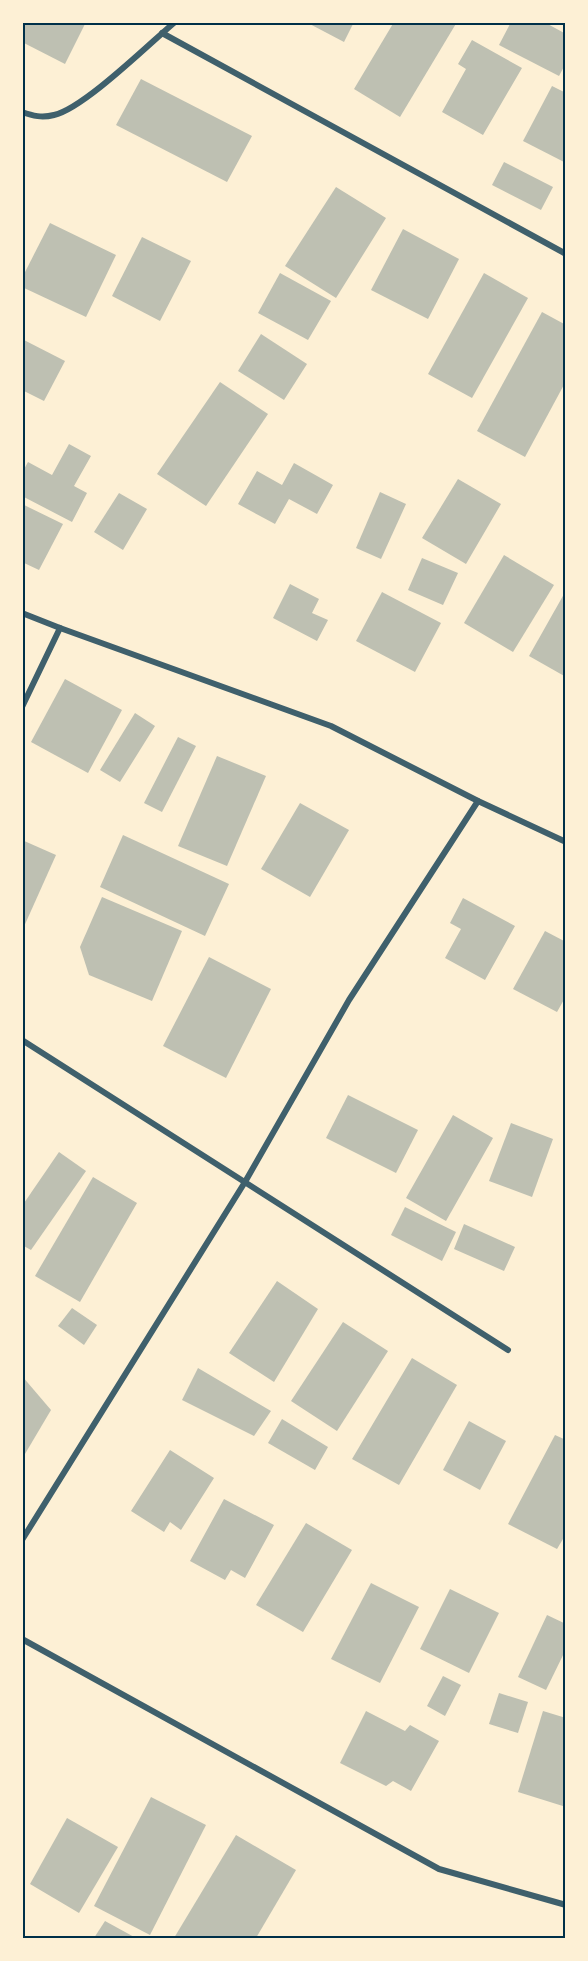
<svg xmlns="http://www.w3.org/2000/svg" width="588" height="1961" font-family="'Open Sans',sans-serif">
	<style>
		.building { fill: #bec0b2 }
		.lines { fill: none; stroke-linecap: round; stroke-linejoin: round }
		.minor { stroke: #3f606c; stroke-width: 6 }
		.neatline { fill: none; stroke: #003049; stroke-width: 2 }
	</style>
	<rect width="100%" height="100%" fill="#fdf0d5"/>
	<!-- building -->
	<g class="building">
		<path d="M22,22H86L65,64L22,42Z"/>
		<path d="M306,22H354L344,42Z"/>
		<path d="M394,22H457L400,117L354,89Z"/>
		<path d="M511,22H544L566,34V63L559,76L499,45Z"/>
		<path d="M472,40L522,68L483,135L442,112L466,69L458,64Z"/>
		<path d="M141,79L252,136L227,182L116,125Z"/>
		<path d="M552,86L566,93V163L523,141Z"/>
		<path d="M504,162L553,187L541,210L492,185Z"/>
		<path d="M336,187L386,218L336,298L285,266Z"/>
		<path d="M50,223L116,255L86,317L22,287V278Z"/>
		<path d="M403,229L459,259L428,319L371,290Z"/>
		<path d="M142,237L191,261L160,321L112,296Z"/>
		<path d="M280,273L331,301L308,340L258,313Z"/>
		<path d="M484,273L528,298L472,398L428,374Z"/>
		<path d="M542,312L566,325V381L525,457L477,431Z"/>
		<path d="M261,334L307,364L284,400L238,371Z"/>
		<path d="M22,339L65,361L44,401L22,390Z"/>
		<path d="M220,382L268,414L206,506L157,474Z"/>
		<path d="M69,444L91,456L74,486L87,493L72,522L22,496V473L28,462L52,475Z"/>
		<path d="M294,463L333,485L317,514L289,499L275,524L238,504L257,471L282,485Z"/>
		<path d="M458,479L501,504L466,564L422,538Z"/>
		<path d="M380,492L406,504L381,559L356,548Z"/>
		<path d="M119,493L147,509L123,550L94,532Z"/>
		<path d="M22,504L63,524L39,570L22,562Z"/>
		<path d="M504,555L554,585L513,652L464,623Z"/>
		<path d="M422,558L458,573L443,605L408,590Z"/>
		<path d="M290,584L319,599L312,613L328,620L317,641L273,618Z"/>
		<path d="M382,592L441,623L415,672L356,641Z"/>
		<path d="M564,594L566,595V677L529,656Z"/>
		<path d="M65,679L122,710L88,773L31,742Z"/>
		<path d="M135,713L155,726L120,782L100,770Z"/>
		<path d="M178,737L196,746L162,812L144,803Z"/>
		<path d="M217,756L266,776L227,866L178,846Z"/>
		<path d="M300,803L349,830L310,897L261,869Z"/>
		<path d="M123,835L229,884L205,936L100,887Z"/>
		<path d="M22,840L56,855L22,931Z"/>
		<path d="M102,897L182,931L152,1001L89,975L80,947Z"/>
		<path d="M463,898L515,926L485,980L445,958L461,929L450,923Z"/>
		<path d="M545,931L566,942V996L557,1012L513,989Z"/>
		<path d="M209,957L271,989L226,1078L163,1046Z"/>
		<path d="M348,1095L418,1130L396,1173L326,1138Z"/>
		<path d="M453,1115L493,1138L446,1221L406,1198Z"/>
		<path d="M511,1123L553,1139L532,1197L489,1181Z"/>
		<path d="M59,1152L86,1171L31,1250L22,1245V1206Z"/>
		<path d="M93,1177L137,1203L80,1302L35,1276Z"/>
		<path d="M405,1207L456,1232L442,1261L391,1235Z"/>
		<path d="M464,1224L515,1247L504,1271L454,1249Z"/>
		<path d="M277,1281L318,1309L274,1382L229,1353Z"/>
		<path d="M72,1308L97,1325L84,1345L58,1326Z"/>
		<path d="M343,1322L388,1351L337,1431L291,1401Z"/>
		<path d="M412,1358L457,1385L399,1485L352,1459Z"/>
		<path d="M198,1368L271,1411L254,1436L182,1400Z"/>
		<path d="M22,1376L51,1410L22,1459Z"/>
		<path d="M282,1419L328,1447L315,1470L268,1443Z"/>
		<path d="M469,1421L506,1441L480,1490L443,1470Z"/>
		<path d="M555,1435L566,1440V1534L557,1549L508,1524Z"/>
		<path d="M170,1450L214,1478L181,1530L170,1522L164,1532L131,1511Z"/>
		<path d="M224,1499L274,1525L245,1578L231,1570L225,1580L190,1561Z"/>
		<path d="M306,1523L352,1550L303,1632L256,1605Z"/>
		<path d="M371,1583L419,1607L380,1683L331,1659Z"/>
		<path d="M450,1589L499,1613L469,1673L420,1649Z"/>
		<path d="M547,1615L566,1624V1649L546,1690L518,1677Z"/>
		<path d="M443,1676L461,1685L445,1716L427,1706Z"/>
		<path d="M499,1693L528,1702L518,1733L489,1724Z"/>
		<path d="M366,1711L405,1731L410,1725L439,1741L411,1791L393,1781L386,1786L340,1763Z"/>
		<path d="M543,1711L566,1718V1807L518,1792Z"/>
		<path d="M151,1797L206,1825L150,1935L94,1906Z"/>
		<path d="M67,1818L118,1847L79,1913L30,1884Z"/>
		<path d="M236,1835L296,1870L256,1938H174Z"/>
		<path d="M105,1921L136,1938H94Z"/>
	</g>
	<g class="lines">
		<!-- minor -->
		<g class="minor">
			<path d="M162,33L566,254"/>
			<path d="M22,112C33,116 42,118 54,115C83,109 149,44 175,22"/>
			<path d="M22,613L60,628L331,726L478,801L566,842"/>
			<path d="M22,707L60,628"/>
			<path d="M22,1040L508,1350"/>
			<path d="M22,1540L245,1182L349,1000L478,801"/>
			<path d="M22,1639L439,1869L566,1905"/>
		</g>
	</g>
	<!-- border -->
	<rect width="588" height="1961" fill="none" stroke="#fdf0d5" stroke-width="48"/>
	<rect x="24" y="24" width="540" height="1913" class="neatline"/>
</svg>
